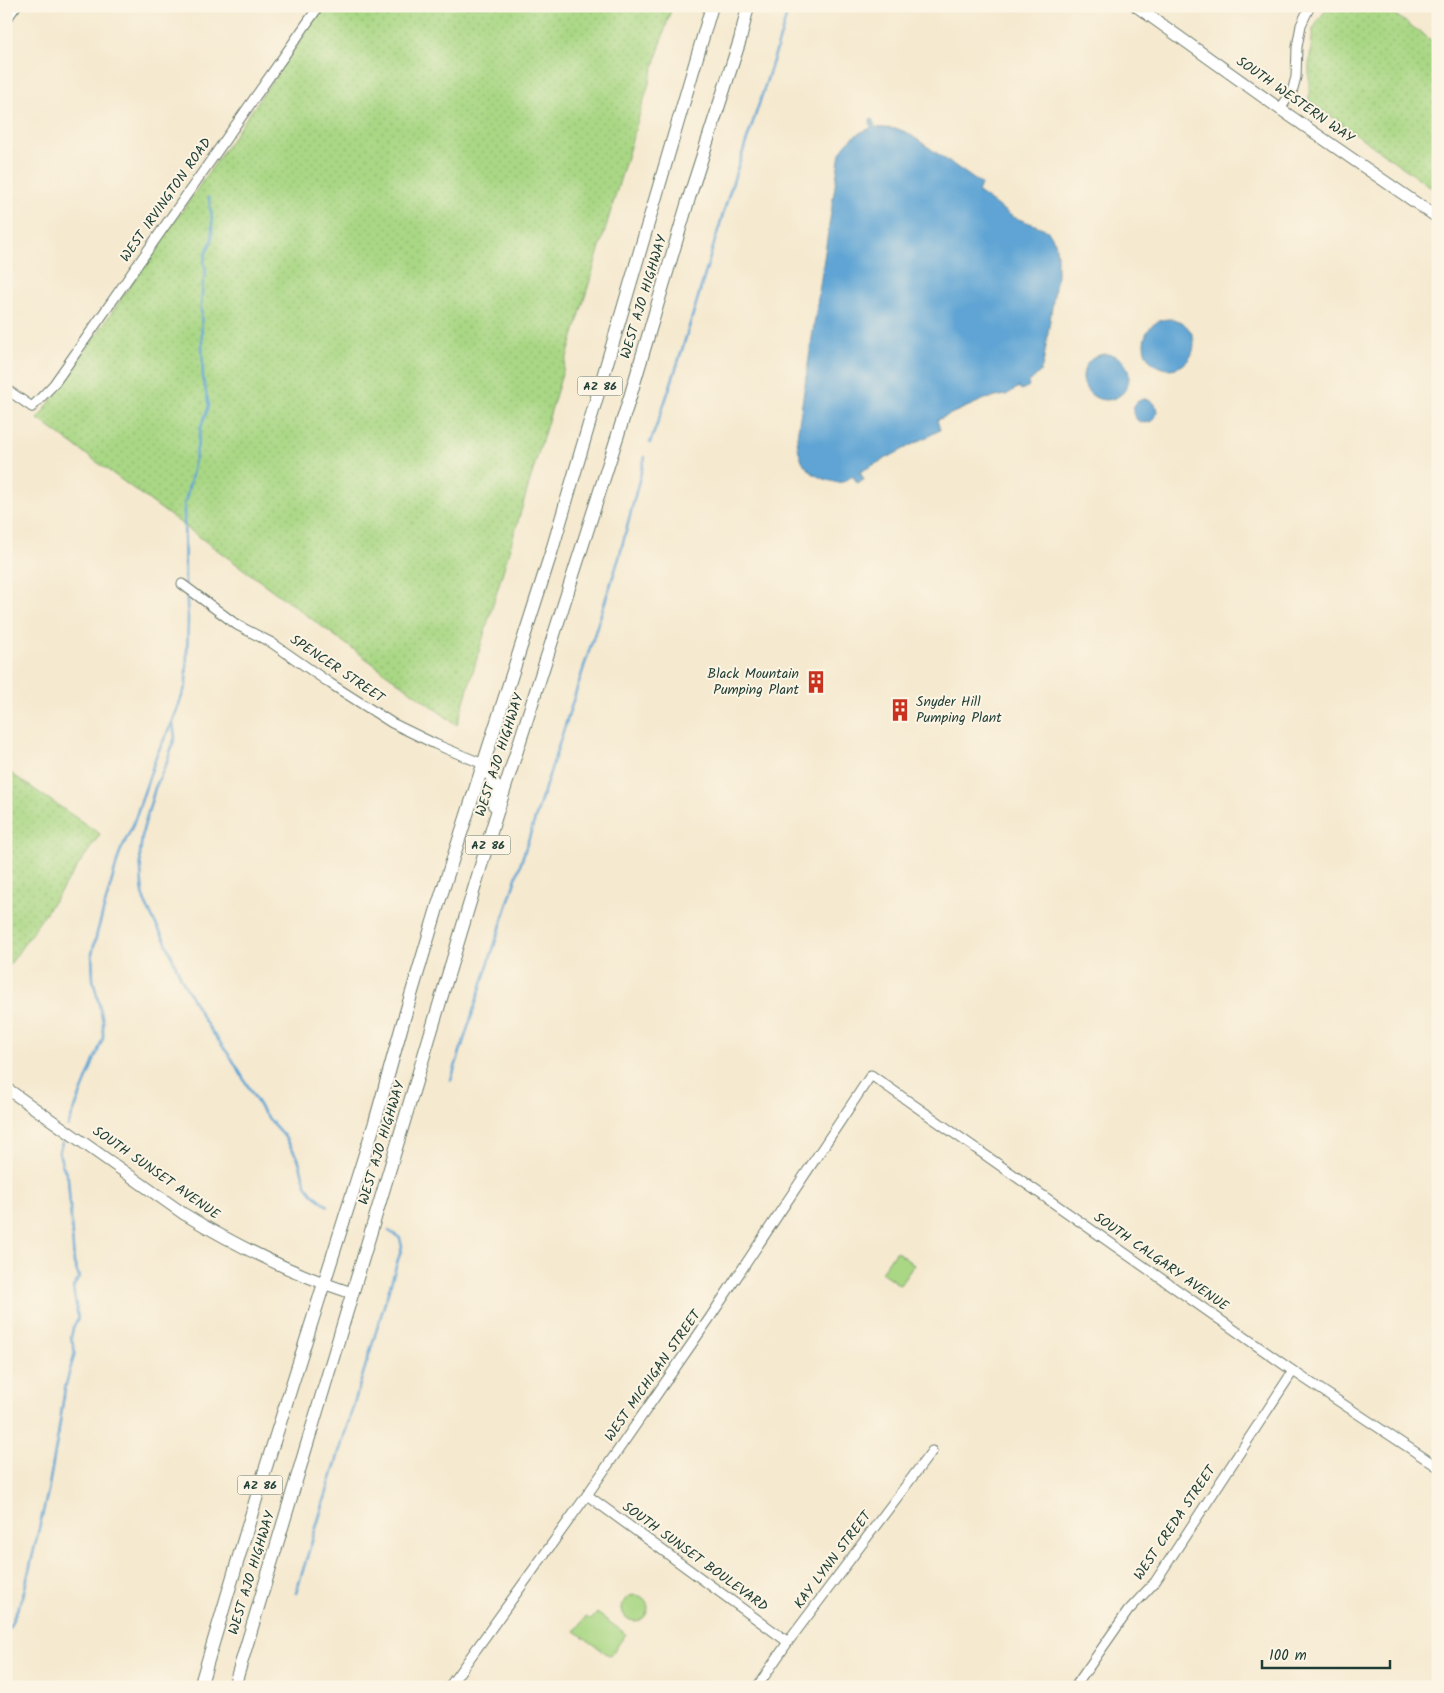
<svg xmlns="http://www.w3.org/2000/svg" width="1444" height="1693" font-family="Kalam,sans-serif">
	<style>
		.green { fill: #a9d784; stroke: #648a5c }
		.park { fill: url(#park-dots); stroke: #648a5c }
		.water { fill: #5ea4d4; stroke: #3e7084 }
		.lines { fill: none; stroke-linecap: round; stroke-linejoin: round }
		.stream { stroke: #5ea4d4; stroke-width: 2.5 }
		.street-casing { stroke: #6a796a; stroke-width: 11 }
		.secondary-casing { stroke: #6a796a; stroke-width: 13 }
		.primary-casing { stroke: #6a796a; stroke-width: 14 }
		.street { stroke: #fff; stroke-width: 9 }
		.secondary { stroke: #fff; stroke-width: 11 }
		.primary { stroke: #fff; stroke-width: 12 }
		.labels { text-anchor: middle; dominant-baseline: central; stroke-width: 4; stroke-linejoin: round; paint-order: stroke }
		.shield { fill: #fcf5e5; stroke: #617469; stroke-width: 1 }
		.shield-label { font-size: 12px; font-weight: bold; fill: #1f3d34 }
		.street-label { font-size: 14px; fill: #1f3d34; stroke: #fcf5e5 }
		.poi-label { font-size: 14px; fill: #1f3d34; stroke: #fcf5e5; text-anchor: end }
	</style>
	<defs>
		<pattern id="park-dots" width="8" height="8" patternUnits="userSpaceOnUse" patternTransform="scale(1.25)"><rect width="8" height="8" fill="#a9d784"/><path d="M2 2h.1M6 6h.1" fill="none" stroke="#91b973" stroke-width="1.8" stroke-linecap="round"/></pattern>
	</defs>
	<rect width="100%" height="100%" fill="#fcf5e5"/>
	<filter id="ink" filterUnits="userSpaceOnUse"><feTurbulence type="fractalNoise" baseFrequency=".02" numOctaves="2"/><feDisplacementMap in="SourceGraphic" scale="10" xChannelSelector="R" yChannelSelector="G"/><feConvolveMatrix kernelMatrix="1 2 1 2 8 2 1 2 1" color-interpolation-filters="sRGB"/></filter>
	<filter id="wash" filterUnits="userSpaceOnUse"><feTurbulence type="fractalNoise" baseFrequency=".0096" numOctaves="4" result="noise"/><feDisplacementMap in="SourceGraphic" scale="20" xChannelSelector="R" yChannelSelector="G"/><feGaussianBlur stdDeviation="1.12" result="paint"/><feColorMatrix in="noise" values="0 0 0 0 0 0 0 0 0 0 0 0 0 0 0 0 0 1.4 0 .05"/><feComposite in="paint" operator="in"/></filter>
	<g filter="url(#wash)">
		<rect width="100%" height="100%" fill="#f5e9cf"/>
		<!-- green -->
		<g class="green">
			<path d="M896,1251L914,1265L900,1285L881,1272Z"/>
			<circle cx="635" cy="1608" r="13"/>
			<path d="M597,1613L626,1634L610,1656L575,1631L586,1617L591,1620Z"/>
		</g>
		<!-- park -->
		<g class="park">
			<path d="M324,6H672L457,725L38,419Z"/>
			<path d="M1328,6H1383L1438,45V192L1309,101V66L1313,29Z"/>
			<path d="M6,770L100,834L6,970Z"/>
		</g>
		<!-- water -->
		<g class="water">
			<path d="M873,119L875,127L898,129L908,133L981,184L978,192L1013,217L1043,228L1049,232L1055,242L1057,254V275L1043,365L1040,372L1028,383L1029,386L1021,390L1019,387L1006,395L985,399L937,420L940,430L860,472L864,480L857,483L853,476C850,477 846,481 843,482C838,483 831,481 827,480C805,473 798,459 797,437L840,153C847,140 857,133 871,128L870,120Z"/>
			<circle cx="1169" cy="344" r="25"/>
			<circle cx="1106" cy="377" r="23"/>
			<circle cx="1145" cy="411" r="12"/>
		</g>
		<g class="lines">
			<!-- stream -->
			<g class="stream">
				<path d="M650,443C680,364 702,282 727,201C747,136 772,72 789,6"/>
				<path d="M185,584L184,506L192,475L201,427L209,406L203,378L201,305L203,283L206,273L204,263L206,253L212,240V219L209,198"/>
				<path d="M173,723L175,737L167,762L155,788L143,830L140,853L142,885L144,900L154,921L165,940L181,978L205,1022L232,1059L263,1112L284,1136L298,1158L306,1185L312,1193L328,1206"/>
				<path d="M451,1080L619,558L645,457"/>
				<path d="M68,1126L103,1038V1021L93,979L92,954L97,933L120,852L133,825L157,754L173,721L186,685L188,620L186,589"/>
				<path d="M296,1593L402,1247L400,1238L389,1231"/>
				<path d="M6,1635L23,1596L48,1491L58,1435L65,1388L75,1352L71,1338L73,1328L78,1318L73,1288L79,1277L74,1263L68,1178L62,1164L59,1152L65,1134"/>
			</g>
		</g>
	</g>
	<g filter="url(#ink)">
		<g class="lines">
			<defs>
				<g id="street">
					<path d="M6,20L16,6"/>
					<path d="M1280,109L1292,92L1296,77L1297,47L1301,25L1310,6"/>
					<path d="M6,389L32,407L54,384L319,6"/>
					<path d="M182,584L237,625L272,643L331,684L392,723L435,744L483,764"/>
					<path d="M587,1495L788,1642"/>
					<path d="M449,1687L587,1495L709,1319L871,1075L1293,1371L1438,1467"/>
					<path d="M757,1687L788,1642L932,1451"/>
					<path d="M1075,1687L1128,1611L1155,1582L1293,1371"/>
				</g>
				<g id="secondary">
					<path d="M1136,6L1280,109L1438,218"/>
					<path d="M6,1088L184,1214C237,1246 293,1274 352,1293"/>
				</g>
				<g id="primary">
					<path d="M483,764C493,777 499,789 494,805"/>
					<path d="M200,1687L259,1489L375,1122L403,1022L438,905L552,550L712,6"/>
					<path d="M234,1687L495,819L630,397L689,198L740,40L748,6"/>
				</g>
			</defs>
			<!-- street casing -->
			<use href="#street" class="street-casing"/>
			<!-- secondary casing -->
			<use href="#secondary" class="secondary-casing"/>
			<!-- primary casing -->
			<use href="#primary" class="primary-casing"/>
			<!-- street -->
			<use href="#street" class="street"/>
			<!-- secondary -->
			<use href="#secondary" class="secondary"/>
			<!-- primary -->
			<use href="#primary" class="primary"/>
		</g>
	</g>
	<!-- icons -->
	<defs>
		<symbol id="building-bare" viewBox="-9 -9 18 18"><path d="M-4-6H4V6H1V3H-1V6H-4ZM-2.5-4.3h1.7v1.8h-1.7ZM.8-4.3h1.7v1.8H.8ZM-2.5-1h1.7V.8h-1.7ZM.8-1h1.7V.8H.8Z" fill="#c8321e" stroke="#fcf5e5" stroke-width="2.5" paint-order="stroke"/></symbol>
	</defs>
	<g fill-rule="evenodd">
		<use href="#building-bare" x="800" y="666" width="32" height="32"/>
		<use href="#building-bare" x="884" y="694" width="32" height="32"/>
	</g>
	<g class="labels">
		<!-- shield labels -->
		<g class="shield">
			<rect x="577.5" y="376.5" width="45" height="19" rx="4"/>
			<rect x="465.5" y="835.5" width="45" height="19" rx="4"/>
			<rect x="237.5" y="1475.5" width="45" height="19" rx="4"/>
		</g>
		<g class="shield-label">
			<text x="600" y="386">AZ 86</text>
			<text x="488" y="845">AZ 86</text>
			<text x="260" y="1485">AZ 86</text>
		</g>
		<!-- street labels -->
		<g class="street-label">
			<text transform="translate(1295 100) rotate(35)">SOUTH WESTERN WAY</text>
			<text transform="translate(166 200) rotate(-55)">WEST IRVINGTON ROAD</text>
			<text transform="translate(644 297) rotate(-73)">WEST AJO HIGHWAY</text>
			<text transform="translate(337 669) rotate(34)">SPENCER STREET</text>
			<text transform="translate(500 755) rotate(-72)">WEST AJO HIGHWAY</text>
			<text transform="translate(382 1143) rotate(-73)">WEST AJO HIGHWAY</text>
			<text transform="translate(156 1173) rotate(35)">SOUTH SUNSET AVENUE</text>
			<text transform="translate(1161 1262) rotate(35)">SOUTH CALGARY AVENUE</text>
			<text transform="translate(653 1376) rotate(-55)">WEST MICHIGAN STREET</text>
			<text transform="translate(1175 1523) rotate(-56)">WEST CREDA STREET</text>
			<text transform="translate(695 1557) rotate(36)">SOUTH SUNSET BOULEVARD</text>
			<text transform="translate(833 1560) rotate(-53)">KAY LYNN STREET</text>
			<text transform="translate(252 1573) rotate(-73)">WEST AJO HIGHWAY</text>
		</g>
		<!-- poi labels -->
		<g class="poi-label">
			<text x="799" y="674">Black Mountain<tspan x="799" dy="16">Pumping Plant</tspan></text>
			<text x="916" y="702" text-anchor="start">Snyder Hill<tspan x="916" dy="16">Pumping Plant</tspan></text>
		</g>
	</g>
	<!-- margin -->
	<rect width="1444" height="1693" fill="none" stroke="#fcf5e5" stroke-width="25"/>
	<!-- scale -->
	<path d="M1262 1660v8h128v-8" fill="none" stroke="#1f3d34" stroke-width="2.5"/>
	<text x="1269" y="1660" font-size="15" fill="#1f3d34" stroke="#fcf5e5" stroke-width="4" paint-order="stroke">100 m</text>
</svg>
